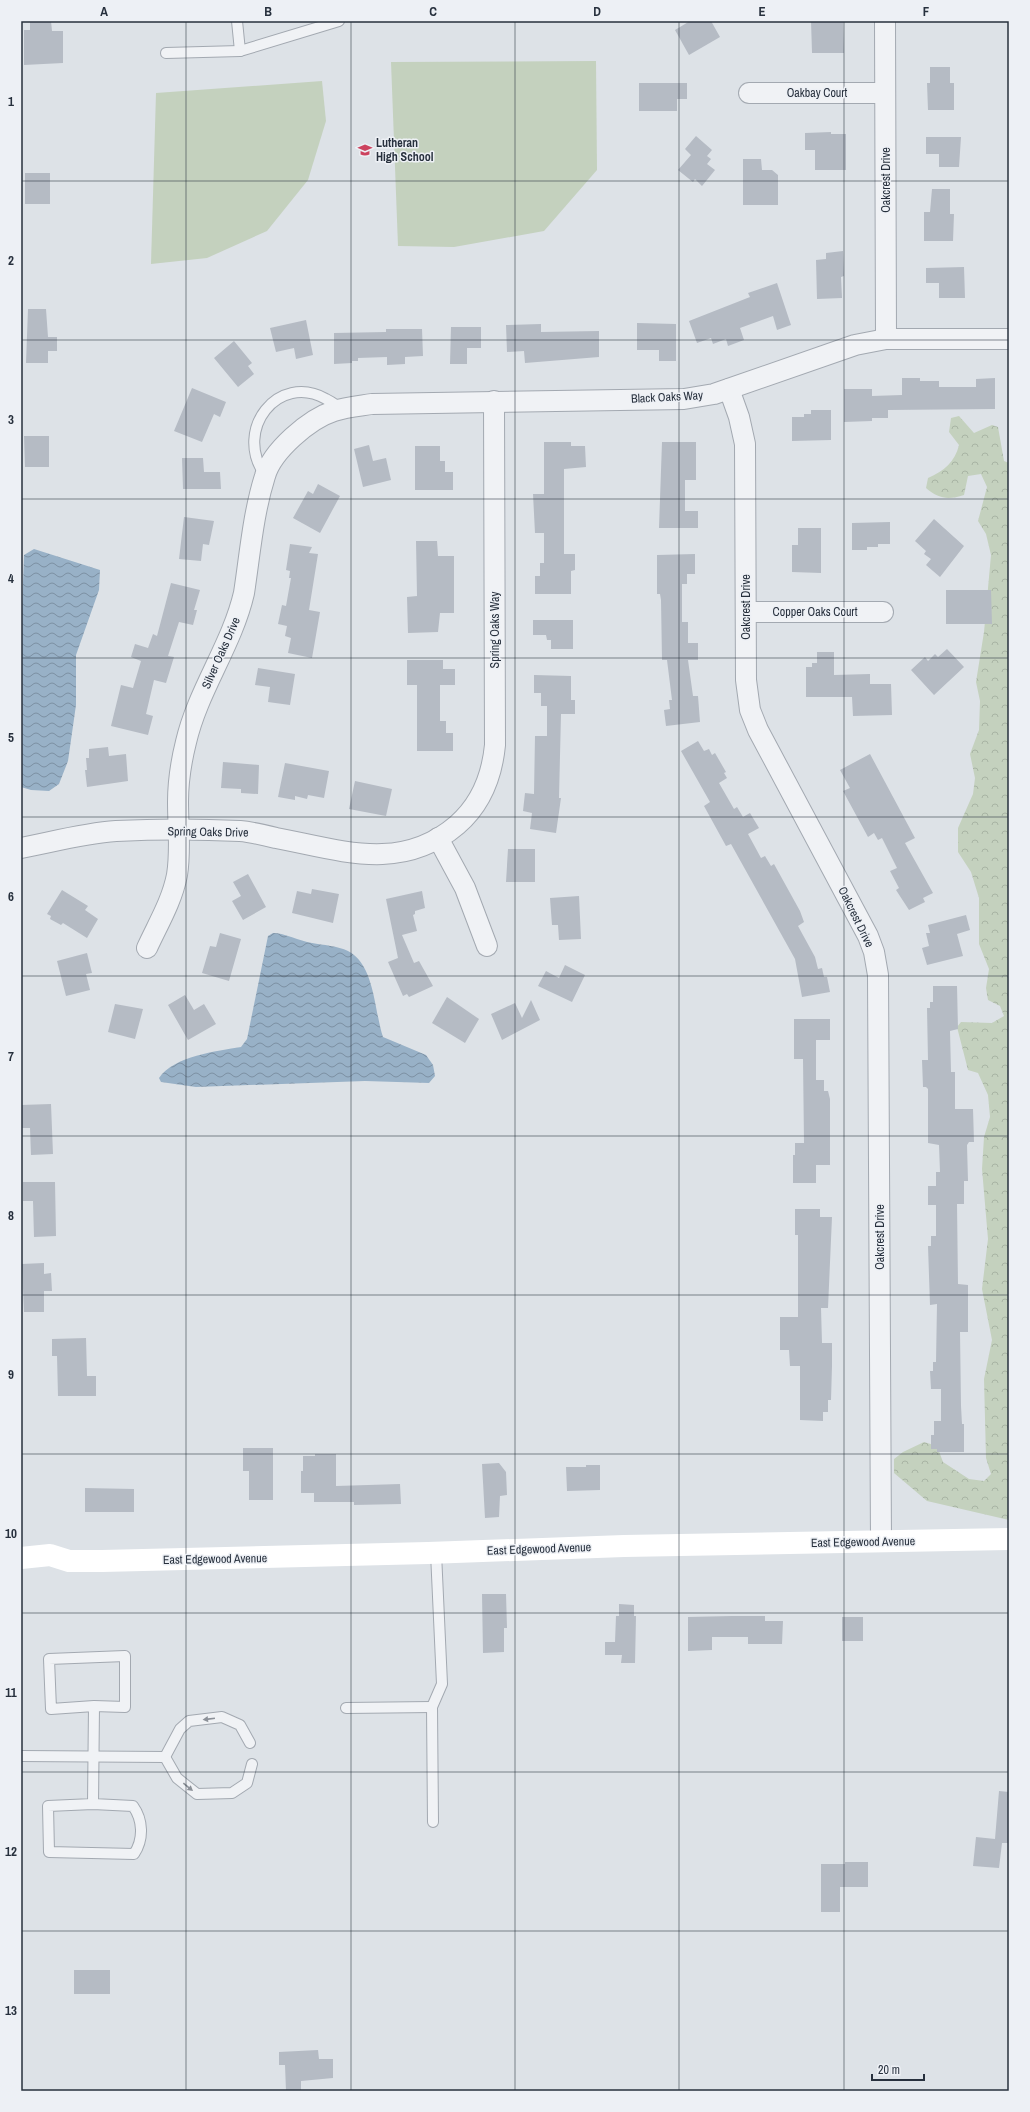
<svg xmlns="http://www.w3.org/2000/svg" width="1030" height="2112" font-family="'Archivo Narrow',sans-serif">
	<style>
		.grass { fill: #c4d1be }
		.forest { fill: url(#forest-crowns) }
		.water { fill: url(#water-waves) }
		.building { fill: #b5bbc4 }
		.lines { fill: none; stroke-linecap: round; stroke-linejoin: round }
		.service-casing { stroke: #a3a9b1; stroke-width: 12 }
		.minor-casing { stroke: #a3a9b1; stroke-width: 22 }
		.service { stroke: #f0f2f5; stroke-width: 10 }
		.minor { stroke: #f0f2f5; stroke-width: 20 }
		.secondary { stroke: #fff; stroke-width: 22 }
		.oneway { fill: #8c9199 }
		.grid { fill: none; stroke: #27303d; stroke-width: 1; stroke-opacity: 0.55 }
		.labels { text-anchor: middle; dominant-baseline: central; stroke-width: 3; stroke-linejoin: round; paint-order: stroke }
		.street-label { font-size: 12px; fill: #27303d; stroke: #edf0f5 }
		.poi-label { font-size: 12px; font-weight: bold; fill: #27303d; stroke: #edf0f5; text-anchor: start }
		.neatline { fill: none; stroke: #27303d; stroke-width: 1.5 }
		.grid-label { font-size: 13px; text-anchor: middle; font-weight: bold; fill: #27303d }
	</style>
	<defs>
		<pattern id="forest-crowns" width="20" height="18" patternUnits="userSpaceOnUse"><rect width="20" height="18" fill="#c4d1be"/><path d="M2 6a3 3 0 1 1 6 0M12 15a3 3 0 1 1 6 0" fill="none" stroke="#a8b4a4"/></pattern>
		<pattern id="water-waves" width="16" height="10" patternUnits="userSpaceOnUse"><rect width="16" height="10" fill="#98b1c7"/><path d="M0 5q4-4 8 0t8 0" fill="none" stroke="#7c90a3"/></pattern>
	</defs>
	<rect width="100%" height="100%" fill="#dde2e7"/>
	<!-- grass -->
	<g class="grass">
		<path d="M596,61L597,170L544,231L454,247L398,246L391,62Z"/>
		<path d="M322,81L326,121L308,180L267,231L207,258L151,264L156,93Z"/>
	</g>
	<!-- forest -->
	<path class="forest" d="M959,416L974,433L992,425L998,427L1004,461L1009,463V1520L927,1501L894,1473V1459L903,1452L924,1442L937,1446L943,1462L969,1479L984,1481L991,1474L986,1458L984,1379L992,1340L982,1289L988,1239L982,1169L984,1137L990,1117L988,1095L978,1073L968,1070L957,1027L961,1022L992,1023L1004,1016L1000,1006L988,1000L986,988L989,969L979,944V898L971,872L958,852V828L973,794L975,778L970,754L979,730L980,701L976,682L984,632L991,555L986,534L978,521L987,487L981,474L968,476L964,495C948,500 939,499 926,488L928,478C944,471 955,462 959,445L949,432L951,418Z"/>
	<!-- water -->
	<g class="water">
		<path d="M34,549L100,570L99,590L76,655V705L68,761L59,784L49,791L31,790L21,787V636L24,555Z"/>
		<path d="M273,933C285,933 299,941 312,943C323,945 338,946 348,951C375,965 374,1010 383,1037L426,1055L433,1065L435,1076L429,1083L365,1081L196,1087L161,1082L159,1078C174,1056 217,1051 241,1047L247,1039L268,936Z"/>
	</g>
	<!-- building -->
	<g class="building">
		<path d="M30,21H51L52,31H63V63L24,65V30H30Z"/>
		<path d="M690,21H711L720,37L689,55L675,30Z"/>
		<path d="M811,21H843L844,53H812Z"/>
		<path d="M930,67H950V83H954V110H928L927,83H930Z"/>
		<path d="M639,83H687V99H677V111H639Z"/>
		<path d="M831,132V134H846V170H815V150H805V133Z"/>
		<path d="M696,136L712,150L707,156L711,159L707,164L715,170L702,186L695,179L693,182L678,170L691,155L685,149Z"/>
		<path d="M926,137H961L959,167H939V154H926Z"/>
		<path d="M743,159H761L762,170H772L778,175V205H743Z"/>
		<rect x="25" y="173" width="25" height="31"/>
		<path d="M932,189H950V214H954L953,241H924V212H930Z"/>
		<path d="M843,251L844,276L841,277L842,298L817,299L816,260L826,259V253Z"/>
		<path d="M964,267L965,298H939V283H926V268Z"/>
		<path d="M777,283L791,325L777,330L773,316L740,328L744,340L728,346L726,339L713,344L711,338L697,343L689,321L750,297L748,293Z"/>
		<path d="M28,309H46L48,337H57V351H48V363H26Z"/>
		<path d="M306,320L313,355L296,359L294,348L276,352L270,328Z"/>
		<path d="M637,323L676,324V361H659V350H637Z"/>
		<path d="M541,324V332L599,331V357L525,363L524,351L507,352L506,325Z"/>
		<path d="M451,327H481V348H467V364H450Z"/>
		<path d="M386,329H422L423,356L405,357V364L387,365V357L358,358V361H352V363L334,364V333L386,332Z"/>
		<path d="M234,341L252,363L248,366L254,374L238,387L214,358Z"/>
		<path d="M902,378H920V381H939V387H976V379L995,378V409L888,410V418H872V421L844,422V389H872V396L902,395Z"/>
		<path d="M192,388L226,402L220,417L214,414L202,442L174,431Z"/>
		<path d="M811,410H831V440L792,441V417H804V414H811Z"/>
		<path d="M24,436H49V467H25Z"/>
		<path d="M544,442H571V446H585L586,467L564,469V554H575V570L571,571V594H535V576H540V563H544V533H535L533,494H544Z"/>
		<path d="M662,442H696V480H685V511H698V528H659Z"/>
		<path d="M369,445L373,461L386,458L391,480L363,487L354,449Z"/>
		<path d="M415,446H440V461H445V472H453V490H415Z"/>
		<path d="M182,458H203L204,472H220L221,489H183Z"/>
		<path d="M318,484L340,496L320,533L293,518L308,491L313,494Z"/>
		<path d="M184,517L214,521L209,545L203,544L201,561L179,559Z"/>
		<path d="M934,519L964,546L940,577L926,565L931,559L924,554L926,551L915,541Z"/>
		<path d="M890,522V544H878V547H867V550H852V523Z"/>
		<path d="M798,528H821V573L792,572V545H798Z"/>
		<path d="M416,541H437L438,556H454V613H440L438,632L408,633L407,597L417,596Z"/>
		<path d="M290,544L312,547L309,553L318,554L309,610L320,612L312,658L288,653L291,638L285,636L287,626L278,624L282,605L286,606L291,578H289L290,571L286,570Z"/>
		<path d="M695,554V574H687V584H682V622H688V643H698V660H688L693,696H698L700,722L666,726L664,710L670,709L669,700H672L667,660H662L661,600L660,594H657V555Z"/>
		<path d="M171,583L200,590L194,610H197L193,625L179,622L168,656L174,657L166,683L154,680L146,714L153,716L148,735L111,726L121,685L133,688L141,661L131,657L135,644L148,648L153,634L157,636Z"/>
		<path d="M946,590H991L992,624H946Z"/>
		<path d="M533,620H573V649H551V640H547L546,635H533Z"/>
		<path d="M947,649L964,667L934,695L911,670L925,657L928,661L935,654L938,657Z"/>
		<path d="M817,652H834V675L870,674V684H891L892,715L853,716L852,697H806V667H812V663H817Z"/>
		<path d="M407,660H443V669H455V685H440V721H446V733H453V751H417V685H407Z"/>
		<path d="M258,668L295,674L290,705L268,702L270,687L255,685Z"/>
		<path d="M534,675L571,676V700H575V714H561L559,798H561L556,833L530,829L532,813L523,811L525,793L534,794L535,736H547V706H541V693H534Z"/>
		<path d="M698,741L704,751L709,749L712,755L715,753L726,772L724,773L727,778L719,783L734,809L737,807L743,817L750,813L759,828L748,834L761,858L765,856L771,866L774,864L800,911L804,922L798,926L815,957L818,969L822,968L824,977H827L830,992L802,997L795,959L731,844L726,846L704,806L710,802L681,751Z"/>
		<path d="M108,747L109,756L126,754L128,781L87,787L85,770H87L86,758H89V749Z"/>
		<path d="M870,754L915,838L905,843L933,893L923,898L925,902L909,910L896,890L899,888L890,871L897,868L882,838L878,840L874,833L868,837L843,791L850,788L840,770Z"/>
		<path d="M223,762L259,765L258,794L241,793V789L221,788Z"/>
		<path d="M285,763L329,771L324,798L308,795L307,799L295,796V800L278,797Z"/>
		<path d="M355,781L392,789L386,816L349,809Z"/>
		<path d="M508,849H535V882H506Z"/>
		<path d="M248,874L266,907L243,920L232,901L241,896L233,882Z"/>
		<path d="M312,889L339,894L333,923L292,913L297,891L311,894Z"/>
		<path d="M62,890L88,906L85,910L98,919L87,938L63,923L61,925L50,919L51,916L47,914Z"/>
		<path d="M422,891L425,908L415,911V914L413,915L417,931L402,935L414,963L419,961L433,986L409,997L407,994L403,996L388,962L398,958L386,899Z"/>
		<path d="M579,896L581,939L559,940L558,925H552L550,898Z"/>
		<path d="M966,915L970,930L957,934L963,956L927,965L922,948L929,946L926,933H930L928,925Z"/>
		<path d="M220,933L241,939L229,981L202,973L210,946L216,947Z"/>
		<path d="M87,953L92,973L86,974L90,990L66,996L57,961Z"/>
		<path d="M565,965L585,975L572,1002L538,986L546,971L559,978Z"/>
		<path d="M933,986H957L958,1029L950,1031L951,1072H955V1109H973L974,1142H969L967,1145L968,1181H964V1204H957L958,1284L968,1285V1332H960L961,1406L962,1424H964V1452H937V1449H931V1435H934V1421H941V1389H931L930,1371H933V1362H936L937,1304L930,1305L928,1246H931V1236H936V1205H928V1186H936V1172H940L939,1145L928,1143V1089L926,1087H923L922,1060H928L927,1008H930V1002H933Z"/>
		<path d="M185,995L194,1010L204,1004L216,1024L188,1040L168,1005Z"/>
		<path d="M447,997L479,1019L465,1043L432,1023Z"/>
		<path d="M531,1000L540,1020L502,1040L491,1014L515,1003L522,1018Z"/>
		<path d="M115,1004L143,1009L135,1039L108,1032Z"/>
		<path d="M794,1019H830V1040H816V1080H824V1091H828L830,1099V1165H816V1183H793V1155H795V1143H804L803,1059H794Z"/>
		<path d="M51,1104L53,1154L31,1155L30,1128H21V1105Z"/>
		<path d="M23,1182H55L56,1236L34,1237L33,1201H23Z"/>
		<path d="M795,1209H820V1217H832L828,1308H821L822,1343H832V1366L831,1400H828V1412H823V1421L800,1420V1366H790L789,1350H780V1317H798V1235H795Z"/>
		<path d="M44,1263V1274L51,1273L52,1291H44V1312H24L22,1264Z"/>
		<path d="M86,1338L87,1376H96V1396H58L57,1356H52V1339Z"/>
		<path d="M243,1448H273V1500H249V1471H243Z"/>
		<path d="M315,1454H336V1486L400,1484L401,1504L354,1505V1502H314V1493H301V1471H303V1456H315Z"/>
		<path d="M499,1463L506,1472L507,1495L500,1496L499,1517L485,1518L482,1464Z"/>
		<path d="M586,1465H600V1490L567,1491L566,1467H586Z"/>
		<path d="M85,1488L134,1489V1512H85Z"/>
		<path d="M482,1594H506L507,1628H504V1652L483,1653Z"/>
		<path d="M619,1604L634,1605V1616H636L635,1663H621L622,1655H605V1642H615L616,1616H619Z"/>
		<path d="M732,1616H765V1621H783L782,1644H748V1637H712V1650L688,1651V1617Z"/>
		<rect x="842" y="1617" width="21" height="24"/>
		<path d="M999,1791L1009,1792V1843H1002L999,1868L973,1866L976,1837L995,1839Z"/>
		<path d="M845,1862H868V1887H840V1912H821V1864H845Z"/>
		<rect x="74" y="1970" width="36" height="24"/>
		<path d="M318,2050L319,2059H333V2078L301,2081V2091H286L285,2065H279V2052Z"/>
	</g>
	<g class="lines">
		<defs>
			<g id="service">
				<path d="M237,21L240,51L339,21"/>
				<path d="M166,53L240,51"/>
				<path d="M265,475C233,430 278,372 326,399C332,402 337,405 341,410"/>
				<path d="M346,1708L432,1707"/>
				<path d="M21,1756L165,1757"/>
				<path d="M165,1757L177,1778L197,1794L232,1793L247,1783L252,1764"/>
				<path d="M165,1757L180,1729L189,1721L222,1717L240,1725L250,1743"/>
				<path d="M93,1804L133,1806C143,1820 144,1839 134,1854L49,1852L48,1806L93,1804L94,1706L125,1707V1656L49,1659L51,1709L94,1706"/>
				<path d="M433,1822L432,1707L442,1684L436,1553"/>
			</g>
			<g id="minor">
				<path d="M885,21L886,339"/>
				<path d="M749,93H885"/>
				<path d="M729,389L739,417L745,444L746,680L750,710L758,730L868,936L874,952L878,975L881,1541"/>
				<path d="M746,612H883"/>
				<path d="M438,838L465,888L487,946"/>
				<path d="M21,848C52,842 85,833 116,831C157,829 199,829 240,831C252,832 264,835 276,838C340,850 401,873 457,825C480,805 492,776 495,745L494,401"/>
				<path d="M147,948C158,924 172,901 177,875C181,851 178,826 178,802C178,782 181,762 186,742C198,690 232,645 244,593C250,554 253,514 265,476C272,451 309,419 334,411C346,407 359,406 372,404L684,399L714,394L855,345L886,339H1009"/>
			</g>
		</defs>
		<!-- service casing -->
		<use href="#service" class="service-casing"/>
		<!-- minor casing -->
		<use href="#minor" class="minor-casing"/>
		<!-- service -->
		<use href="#service" class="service"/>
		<!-- minor -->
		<use href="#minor" class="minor"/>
		<!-- secondary -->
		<path class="secondary" d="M21,1558L50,1555L69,1561H102L428,1553L624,1546L1009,1539"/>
	</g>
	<!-- one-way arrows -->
	<defs><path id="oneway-solid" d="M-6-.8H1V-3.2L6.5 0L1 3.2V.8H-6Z"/></defs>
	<g class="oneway">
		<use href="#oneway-solid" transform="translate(209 1719) rotate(173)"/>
		<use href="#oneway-solid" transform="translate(188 1787) rotate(39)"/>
	</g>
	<!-- grid -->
	<path class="grid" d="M186,21V2091M351,21V2091M515,21V2091M679,21V2091M844,21V2091M21,181H1009M21,340H1009M21,499H1009M21,658H1009M21,817H1009M21,976H1009M21,1136H1009M21,1295H1009M21,1454H1009M21,1613H1009M21,1772H1009M21,1931H1009"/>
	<!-- icons -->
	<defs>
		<symbol id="school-bare" viewBox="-9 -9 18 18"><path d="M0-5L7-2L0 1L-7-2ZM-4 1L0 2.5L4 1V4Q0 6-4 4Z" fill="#cc425e" stroke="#edf0f5" stroke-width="2.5" paint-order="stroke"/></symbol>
	</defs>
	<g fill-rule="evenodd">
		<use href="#school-bare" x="355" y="140" width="20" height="20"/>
	</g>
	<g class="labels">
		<!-- street labels -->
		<g class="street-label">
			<text x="817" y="93">Oakbay Court</text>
			<text transform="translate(886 180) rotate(-90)">Oakcrest Drive</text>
			<text transform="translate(667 397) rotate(-3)">Black Oaks Way</text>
			<text transform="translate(746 607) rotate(-90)">Oakcrest Drive</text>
			<text x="815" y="612">Copper Oaks Court</text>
			<text transform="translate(495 630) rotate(-90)">Spring Oaks Way</text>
			<text transform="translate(221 653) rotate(-66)">Silver Oaks Drive</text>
			<text transform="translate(208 832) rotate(1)">Spring Oaks Drive</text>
			<text transform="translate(856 917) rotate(64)">Oakcrest Drive</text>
			<text transform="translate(880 1237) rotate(-90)">Oakcrest Drive</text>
			<text transform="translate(863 1542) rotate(-1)">East Edgewood Avenue</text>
			<text transform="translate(539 1549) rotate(-2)">East Edgewood Avenue</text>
			<text transform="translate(215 1559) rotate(-1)">East Edgewood Avenue</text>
		</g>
		<!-- poi labels -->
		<g class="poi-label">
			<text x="376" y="143">Lutheran<tspan x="376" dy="14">High School</tspan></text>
		</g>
	</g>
	<!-- border -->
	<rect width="1030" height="2112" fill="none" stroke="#edf0f5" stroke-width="44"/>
	<!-- scale -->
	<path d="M872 2074v6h52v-6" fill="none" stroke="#27303d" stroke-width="2"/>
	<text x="878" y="2074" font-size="12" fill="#27303d" stroke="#edf0f5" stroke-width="3" paint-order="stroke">20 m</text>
	<rect x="22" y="22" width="986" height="2068" class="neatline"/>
	<g class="grid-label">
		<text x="104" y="16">A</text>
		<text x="268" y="16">B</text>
		<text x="433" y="16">C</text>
		<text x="597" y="16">D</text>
		<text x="762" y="16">E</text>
		<text x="926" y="16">F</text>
		<text x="11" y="106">1</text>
		<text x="11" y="265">2</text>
		<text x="11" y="424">3</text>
		<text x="11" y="583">4</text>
		<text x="11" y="742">5</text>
		<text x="11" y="901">6</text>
		<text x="11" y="1061">7</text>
		<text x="11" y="1220">8</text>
		<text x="11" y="1379">9</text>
		<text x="11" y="1538">10</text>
		<text x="11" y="1697">11</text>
		<text x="11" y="1856">12</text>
		<text x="11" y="2015">13</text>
	</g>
</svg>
